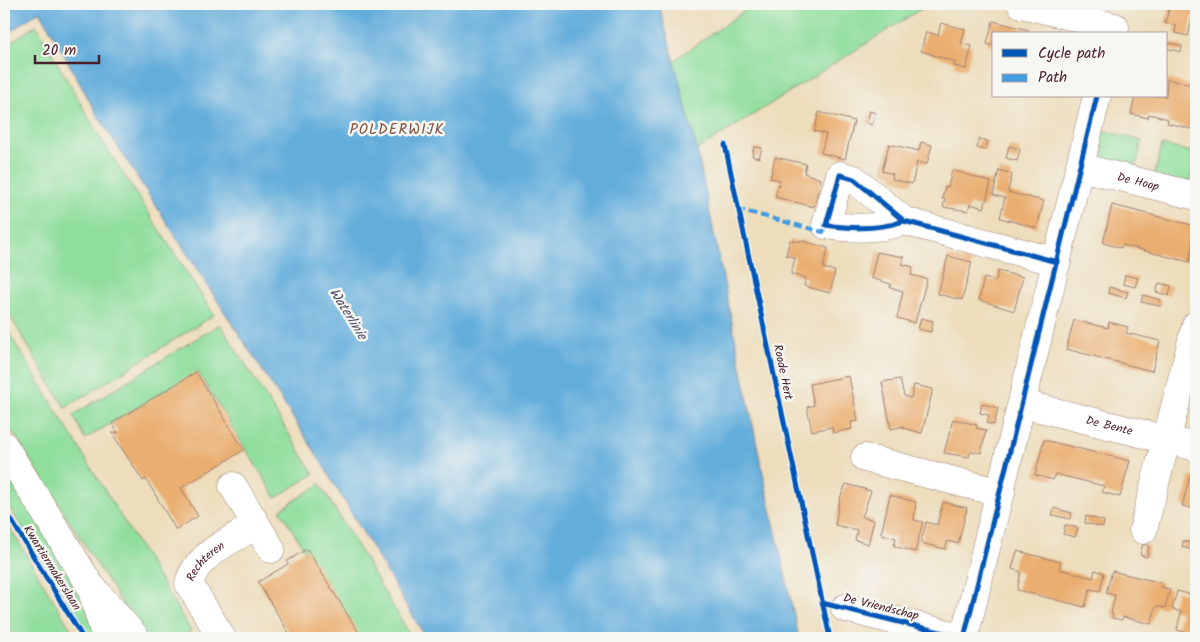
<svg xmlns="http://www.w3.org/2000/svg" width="1200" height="642" font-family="Kalam,sans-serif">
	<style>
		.green { fill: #8fde9c; stroke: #6c7e64 }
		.water { fill: #63addb; stroke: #566683 }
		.building { fill: #eaae6f }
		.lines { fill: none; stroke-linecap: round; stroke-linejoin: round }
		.minor-casing { stroke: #9c7e73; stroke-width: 29 }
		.major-casing { stroke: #9c7e73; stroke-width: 29 }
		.minor { stroke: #fff; stroke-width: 28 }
		.major { stroke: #fff; stroke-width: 28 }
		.quiet { stroke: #409be1; stroke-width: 4; stroke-dasharray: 8 4; stroke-linecap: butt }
		.cycleway-casing { stroke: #f6f6f2; stroke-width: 8 }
		.cycleway { stroke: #0057b8; stroke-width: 5 }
		.labels { text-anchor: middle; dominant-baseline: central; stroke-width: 5; stroke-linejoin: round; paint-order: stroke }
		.street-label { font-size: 12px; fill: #4a1f2b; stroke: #f6f6f2 }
		.water-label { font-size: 14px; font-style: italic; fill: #535169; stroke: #f6f6f2 }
		.quarter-label { font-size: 15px; letter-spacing: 1px; fill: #825143; stroke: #f6f6f2 }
	</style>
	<rect width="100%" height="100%" fill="#f6f6f2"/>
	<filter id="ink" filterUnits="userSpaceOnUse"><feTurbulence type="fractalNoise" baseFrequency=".02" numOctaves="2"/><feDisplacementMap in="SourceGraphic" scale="10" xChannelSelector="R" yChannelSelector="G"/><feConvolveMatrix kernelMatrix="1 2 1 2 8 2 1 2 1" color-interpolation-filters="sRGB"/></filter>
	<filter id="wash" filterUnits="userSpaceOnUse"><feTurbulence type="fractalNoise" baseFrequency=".0096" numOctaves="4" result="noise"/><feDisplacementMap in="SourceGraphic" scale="20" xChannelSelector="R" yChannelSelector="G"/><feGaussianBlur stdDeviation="1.12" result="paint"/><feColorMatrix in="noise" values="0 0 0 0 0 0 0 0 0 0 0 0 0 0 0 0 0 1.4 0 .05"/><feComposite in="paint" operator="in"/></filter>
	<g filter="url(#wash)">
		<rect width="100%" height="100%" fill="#edddbb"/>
		<!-- green -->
		<g class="green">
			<path d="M754,4H929L697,150L673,61Z"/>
			<path d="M36,25L99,136L214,315L65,408L4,306V47Z"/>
			<path d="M1103,130L1142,141L1135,170L1104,163L1105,156L1098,149Z"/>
			<path d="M1162,145L1196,153L1189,185L1154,176Z"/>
			<path d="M220,324L314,474L276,498L198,372L85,439L73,415Z"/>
			<path d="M4,325L191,631L181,638H144L4,419Z"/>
			<path d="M4,466L82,596L98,638H89L76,613L4,499Z"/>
			<path d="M320,484L412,638H359L280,510Z"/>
			<path d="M4,518L76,638H16L4,619Z"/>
		</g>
		<!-- water -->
		<path class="water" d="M4,4H659L697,150L759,455L799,638H426L315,452L96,113L40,11L4,36Z"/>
		<g id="blocks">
			<!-- building -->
			<g class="building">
				<path d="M1158,4H1196V16L1193,15L1188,36L1175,33L1176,26L1165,23L1169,9L1157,7Z"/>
				<path d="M993,21L1029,30L1028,34H994V46L987,44Z"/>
				<path d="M941,23L965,29L961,44L972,46L966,69L954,66L955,62L921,51L926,32L938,35Z"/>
				<path d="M1166,42L1182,46L1181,52L1166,48Z"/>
				<path d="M1167,79L1195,86L1193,93L1196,94V130L1167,123L1168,119L1149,114L1148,118L1131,114L1135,96H1166Z"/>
				<path d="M870,111L875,113L872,125L867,123Z"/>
				<path d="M819,112L854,121L845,159L821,153L826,134L814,131Z"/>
				<path d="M979,139L988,141L985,150L977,148Z"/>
				<path d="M921,142L932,145L927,164L917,162L912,184L892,179L893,174L882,171L889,144L919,151Z"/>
				<path d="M1009,146L1020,149L1017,161L1006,158Z"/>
				<path d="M754,147L762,148L759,158L752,156Z"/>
				<path d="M775,157L806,164L804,173L821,179L814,207L775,197L780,180L770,178Z"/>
				<path d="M952,170L991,182L984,208L970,204L968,211L943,207L945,199H942L945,186L948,187Z"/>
				<path d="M999,170L1012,174L1008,192L1044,201L1037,228L1000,218L1005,198L993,195Z"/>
				<path d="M1112,205L1196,226L1189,262L1122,245L1121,248L1103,243Z"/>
				<path d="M790,240L799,242L800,240L828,248L823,268L835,271L830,293L804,286L806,278L791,274L795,258L786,255Z"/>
				<path d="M877,252L904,257L902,264L913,267L911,275L927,279L915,323L897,318L903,291L890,288L891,284L871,278Z"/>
				<path d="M948,256L972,262L962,300L938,294Z"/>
				<path d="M998,271L1023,277L1014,311L979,300L984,278L996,281Z"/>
				<path d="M1125,275L1138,278L1135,287L1123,284Z"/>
				<path d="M1159,283L1171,286L1169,296L1156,292Z"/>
				<path d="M1109,287L1128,292L1126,298L1108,293Z"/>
				<path d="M1143,295L1161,300L1160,306L1141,302Z"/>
				<path d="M921,318L933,321L931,332L918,329Z"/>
				<path d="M1074,320L1108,328L1109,322L1128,327L1126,333L1160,341L1152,371L1066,349Z"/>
				<path d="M196,372L244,450L181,488L198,516L176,530L146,479L143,481L112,433H118L112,423Z"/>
				<path d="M849,376L858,421L851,422L852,429L833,433L832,427L812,431L807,407L814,405L810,384Z"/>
				<path d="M900,379L904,396L911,398L914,385L933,389L922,433L903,428L904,426L891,429L882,382Z"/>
				<path d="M982,404L998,408L994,425L987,423L989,415L980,413Z"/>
				<path d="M953,419L977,425L976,428L986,430L981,453L971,451L969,457L944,453Z"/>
				<path d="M1044,440L1130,461L1120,497L1102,492L1104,486L1055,474L1053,480L1035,475Z"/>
				<path d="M1190,476L1196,478V509L1182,506Z"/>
				<path d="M846,484L871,491L862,517L874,520L868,544L855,540L857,530L835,525L840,498Z"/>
				<path d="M890,495L916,502L914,520L923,522L915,552L894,546L896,538L881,534Z"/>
				<path d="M943,502L967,508L958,544L948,541L945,549L921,543L926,522L937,525Z"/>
				<path d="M1054,508L1072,513L1070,519L1052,515Z"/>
				<path d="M1086,516L1104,521L1103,527L1085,523Z"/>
				<path d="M1065,525L1078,528L1075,537L1063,534Z"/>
				<path d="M1183,541L1196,544V551L1182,547Z"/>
				<path d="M1143,544L1149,546L1147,557L1140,555Z"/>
				<path d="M307,549L362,638H292L258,582L288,564L287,561Z"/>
				<path d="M1017,551L1061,562L1059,569L1093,578L1095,570L1104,573L1100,591L1090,589L1085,607L1017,590L1021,572L1012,569Z"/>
				<path d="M1112,571L1162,583L1161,587L1170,589L1165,608L1156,606L1151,624L1123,617L1122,620L1112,618L1113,614H1111L1115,595L1106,593Z"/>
				<path d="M1177,591L1196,596V635L1177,630L1181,612L1172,609Z"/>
			</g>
		</g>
	</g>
	<g filter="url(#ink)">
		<use href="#blocks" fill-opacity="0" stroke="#9c7e73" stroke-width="1"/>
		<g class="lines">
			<defs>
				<g id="minor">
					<path d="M1021,4L1115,27"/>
					<path id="s1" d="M1080,167L1196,196"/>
					<path d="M904,221C878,230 852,229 826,225L840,175L854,179L904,221L1057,262"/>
					<path id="s2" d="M1023,404L1196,447"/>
					<path d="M865,458L1001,493"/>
					<path d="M233,486L271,549"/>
					<path d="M1143,530L1196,325"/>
					<path d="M845,608L964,638L1097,96"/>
					<path id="s3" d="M222,638L189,584C196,554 232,540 256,525"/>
				</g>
				<g id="major">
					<path d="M4,446L90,585L136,638"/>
					<path d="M93,594L106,638"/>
				</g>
			</defs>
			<!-- minor casing -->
			<use href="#minor" class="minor-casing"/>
			<!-- major casing -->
			<use href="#major" class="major-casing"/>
			<!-- minor -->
			<use href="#minor" class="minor"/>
			<!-- major -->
			<use href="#major" class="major"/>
			<!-- quiet -->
			<path class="quiet" d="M737,209L823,232L826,225"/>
			<defs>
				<g id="cycleway">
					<path d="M725,145L830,638"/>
					<path d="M904,221C878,230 852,229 826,225L840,175L854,179L904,221L1057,262"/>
					<path d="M4,508L83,638"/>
					<path d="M822,603L964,638L1097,96"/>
				</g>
			</defs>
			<!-- cycleway casing -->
			<use href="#cycleway" class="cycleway-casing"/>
			<!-- cycleway -->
			<use href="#cycleway" class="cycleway"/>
		</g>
	</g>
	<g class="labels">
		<!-- street labels -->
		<g class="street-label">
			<text stroke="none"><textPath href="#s1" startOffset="60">De Hoop</textPath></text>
			<text transform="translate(783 372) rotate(78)">Roode Hert</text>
			<text stroke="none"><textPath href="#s2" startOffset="89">De Bente</textPath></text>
			<text stroke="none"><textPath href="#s3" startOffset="92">Rechteren</textPath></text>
			<text transform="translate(52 568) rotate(58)">Kwartiermakerslaan</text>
			<text transform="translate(881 607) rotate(14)">De Vriendschap</text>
		</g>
		<!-- water labels -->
		<g class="water-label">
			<text transform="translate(348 314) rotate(58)">Waterlinie</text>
		</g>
		<!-- quarter labels -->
		<g class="quarter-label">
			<text x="397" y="130">POLDERWIJK</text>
		</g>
	</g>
	<!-- margin -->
	<rect width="1200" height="642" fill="none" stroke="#f6f6f2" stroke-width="20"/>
	<!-- legend -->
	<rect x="992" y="32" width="175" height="65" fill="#f6f6f2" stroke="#b1a0a2"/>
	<rect x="1002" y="49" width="25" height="8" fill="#0057b8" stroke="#b1a0a2"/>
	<text x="1038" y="58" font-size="15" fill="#4a1f2b">Cycle path</text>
	<rect x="1002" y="74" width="25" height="8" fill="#409be1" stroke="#b1a0a2"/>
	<text x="1038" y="82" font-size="15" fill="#4a1f2b">Path</text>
	<!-- scale -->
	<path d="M35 55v8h64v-8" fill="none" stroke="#4a1f2b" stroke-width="2.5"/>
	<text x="42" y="55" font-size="15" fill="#4a1f2b" stroke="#f6f6f2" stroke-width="4" paint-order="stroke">20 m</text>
</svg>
